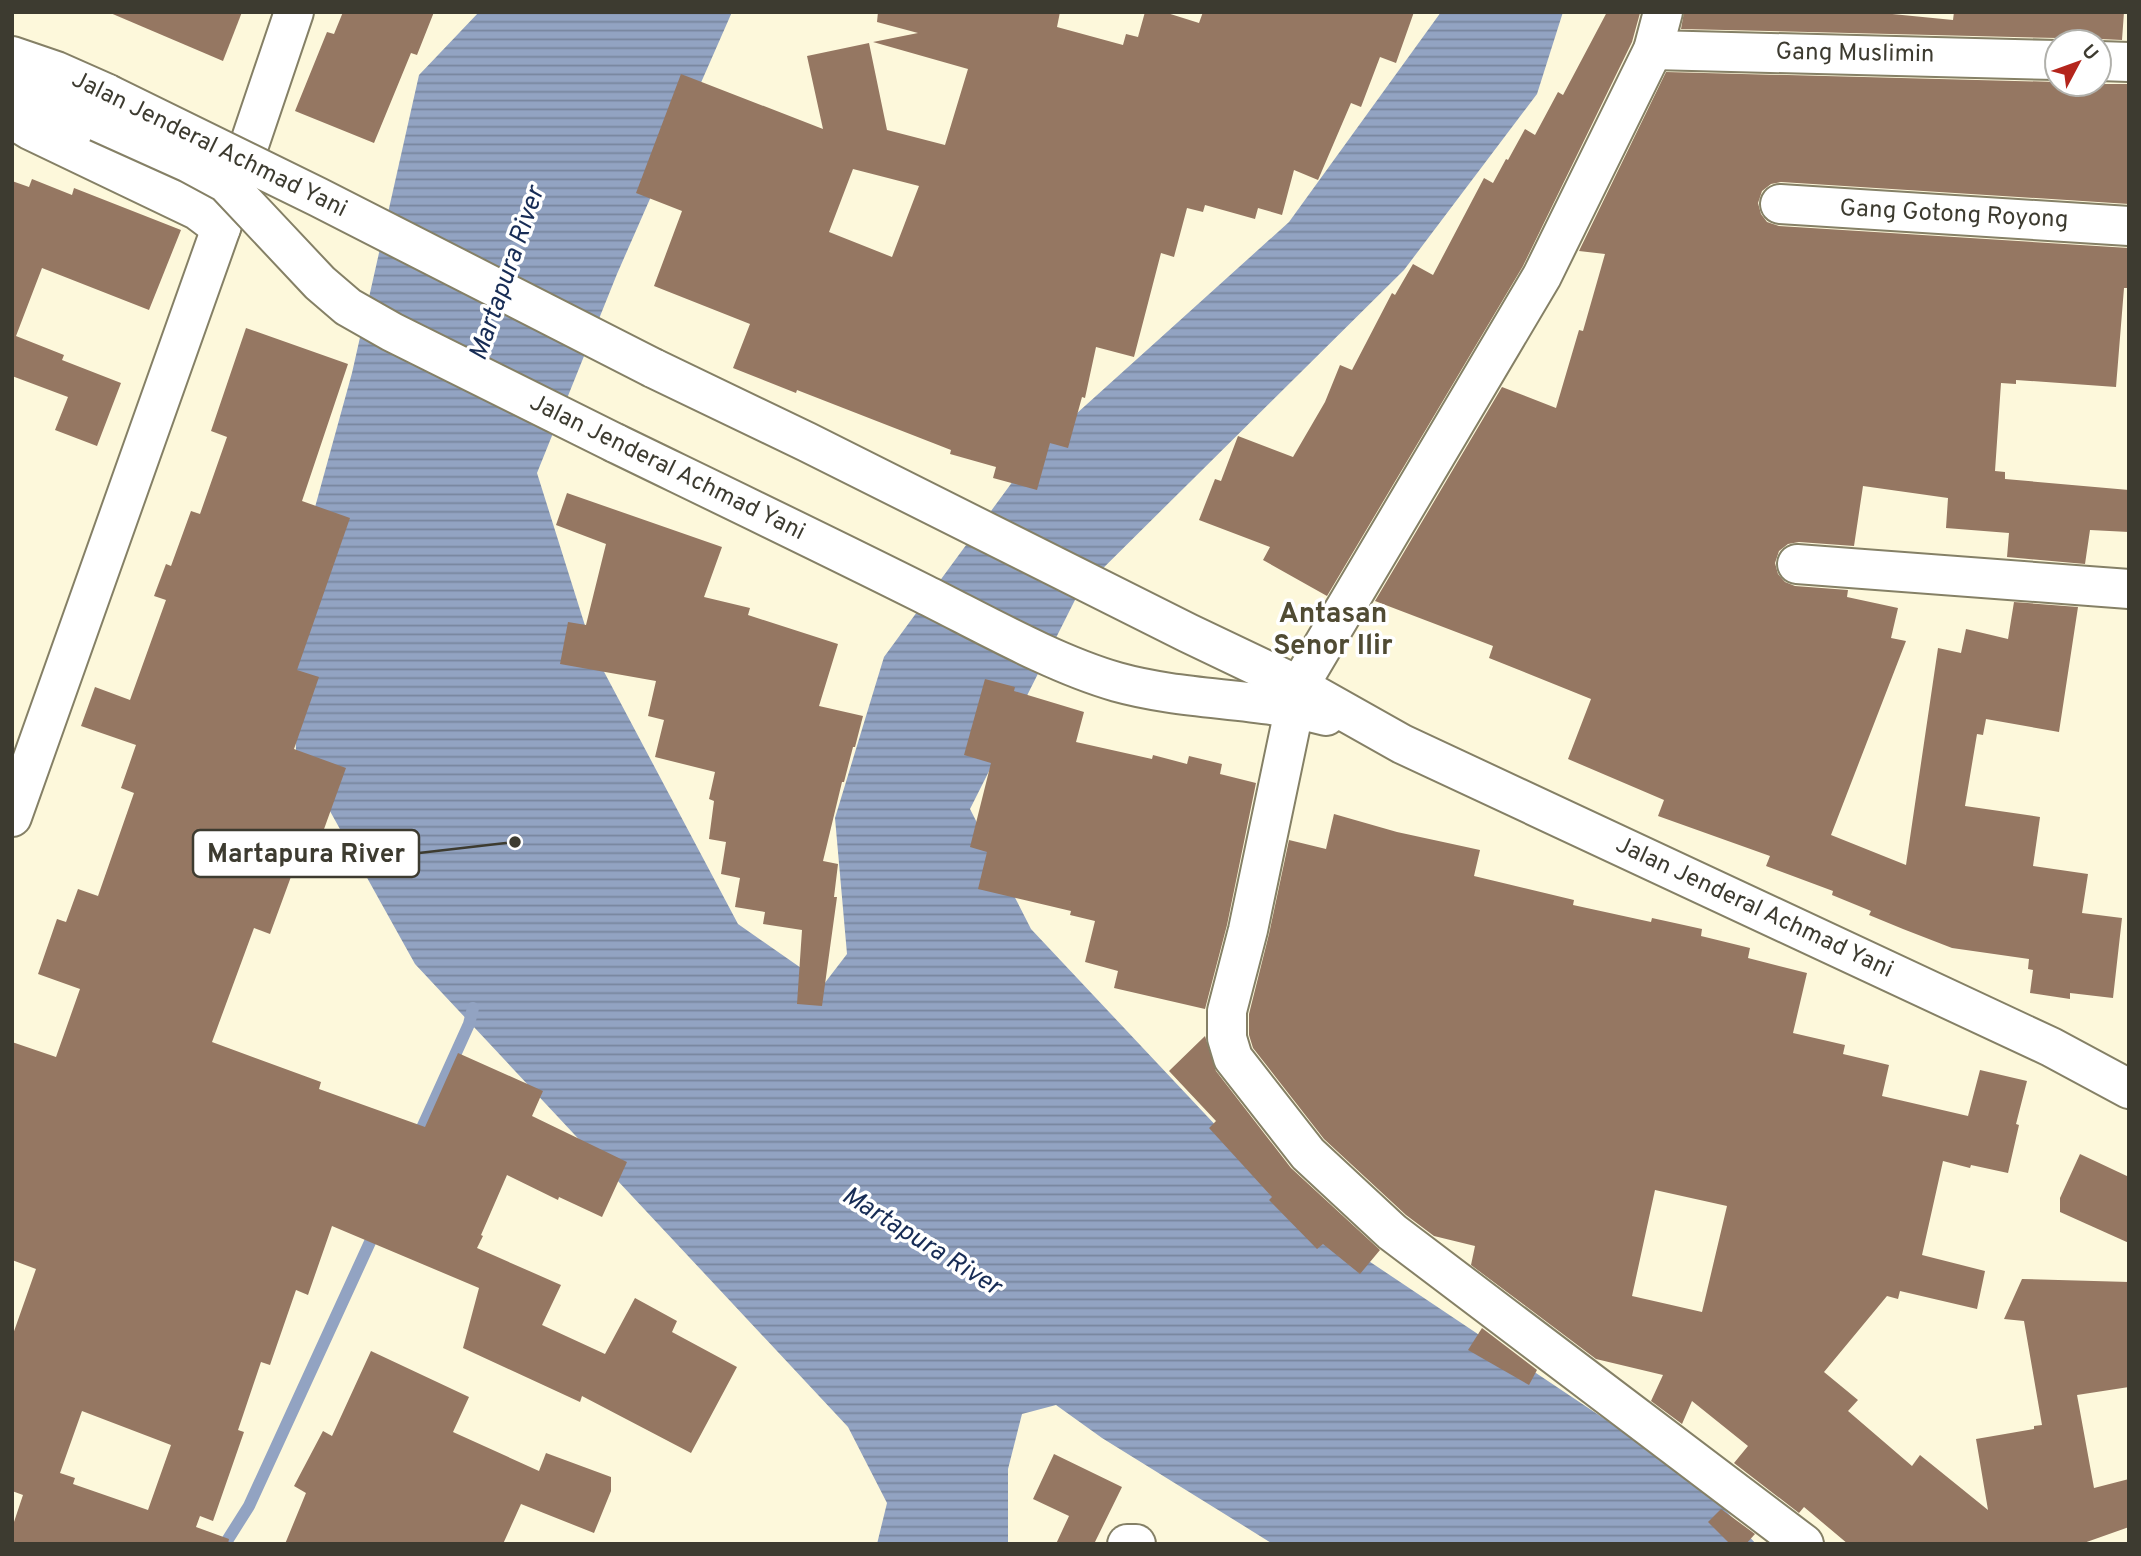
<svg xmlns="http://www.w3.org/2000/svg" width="2141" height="1556" font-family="Overpass,sans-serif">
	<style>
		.water { fill: url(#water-rules) }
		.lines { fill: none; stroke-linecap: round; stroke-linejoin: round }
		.stream { stroke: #92a3c2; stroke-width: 12 }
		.building { fill: #957762; fill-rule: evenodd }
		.minor-casing { stroke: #858066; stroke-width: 42 }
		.tertiary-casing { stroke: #858066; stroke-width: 42 }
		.trunk-casing { stroke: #858066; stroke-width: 42 }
		.minor { stroke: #fff; stroke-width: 38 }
		.tertiary { stroke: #fff; stroke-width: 38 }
		.trunk { stroke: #fff; stroke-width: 38 }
		.trunk-bridge-casing { stroke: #858066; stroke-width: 42; stroke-linecap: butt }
		.trunk-bridge { stroke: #fff; stroke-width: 38 }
		.labels { text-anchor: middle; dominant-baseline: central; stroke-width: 7; stroke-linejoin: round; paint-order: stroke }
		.street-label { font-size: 24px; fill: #3d3b30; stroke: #fff }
		.water-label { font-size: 26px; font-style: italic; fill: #172c55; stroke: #fff }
		.quarter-label { font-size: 28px; font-weight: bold; fill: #504b33; stroke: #fff }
		.leader { fill: none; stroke: #3d3b30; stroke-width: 2.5 }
		.callout-dot { fill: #3d3b30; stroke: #fff; stroke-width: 2.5 }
		.callout { fill: #fff; stroke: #3d3b30; stroke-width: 2.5 }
		.callout-label { font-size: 26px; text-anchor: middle; font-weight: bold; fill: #3d3b30 }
	</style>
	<defs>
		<pattern id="water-rules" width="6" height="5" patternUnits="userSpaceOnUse" patternTransform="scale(1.75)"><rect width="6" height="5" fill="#92a3c2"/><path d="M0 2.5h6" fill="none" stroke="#78869e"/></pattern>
	</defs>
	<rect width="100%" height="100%" fill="#fdf8db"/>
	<!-- water -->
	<path class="water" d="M479,12H732L617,274L537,473L593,651L738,924L824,984L847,954L835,818L884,657L1035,451L1289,222L1441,12H1563L1537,94L1404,270L1079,592L970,809L1031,929L1300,1215L1702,1484L1756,1544H1273L1102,1438L1056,1405L1022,1414L1008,1469V1544H877L887,1503L848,1427L415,964L296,750L290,598L352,373L419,75Z"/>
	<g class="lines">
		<!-- stream -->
		<g class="stream">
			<path d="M417,1139L469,1024L473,1008"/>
			<path d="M225,1544L249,1506L376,1229"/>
		</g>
	</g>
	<!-- building -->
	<g class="building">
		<path d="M108,12H242L223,61Z"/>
		<path d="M343,12H434L417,55L411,53L374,143L295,111L327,32L334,34Z"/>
		<path d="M878,12H1060L1057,27L1123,45L1126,34L1138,37L1145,12H1164L1199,23L1203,12H1414L1396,63L1380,57L1361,107L1351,103L1318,180L1294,170L1282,215L1258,208L1255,219L1205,205L1203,212L1187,208L1174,257L1161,253L1134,357L1096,347L1085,398L1082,397L1068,448L1050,443L1037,490L993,478L996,467L950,454L951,450L797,390L796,393L733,368L750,324L654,286L682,211L636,193L681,74L823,129L807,56L869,43L887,130L945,145L968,69L873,42L918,33L877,22ZM853,169L919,186L892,257L829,232Z"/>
		<path d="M1607,12L1640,13L1632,42L1523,266L1327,596L1263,560L1270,547L1199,520L1215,479L1221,481L1238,436L1293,457L1325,402L1340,365L1352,370L1392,293L1395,295L1413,264L1433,275L1484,178L1493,183L1506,159L1508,160L1525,129L1535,135L1558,92L1563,95Z"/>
		<path d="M1684,12H1872L1953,20L1954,12H2124L2122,40L2100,39L2088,42H2069L2058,38L1681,29Z"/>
		<path d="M1666,72L2057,82V84H2129V204L1781,182L1771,184L1762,191L1758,203L1761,214L1767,222L1779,226L2129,248V288H2124L2116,387L2016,380V384L2001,383L1995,471L2005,472V479L2129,490V532L2090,530L2085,564L2007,557L2009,533L1946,528L1948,498L1863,486L1854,546L1799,542L1788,544L1779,551L1775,563L1778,574L1785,582L1795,586L1848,590L1847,597L1898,608L1891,638L1906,641L1831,835L1906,865L1938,648L1961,653L1966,629L2008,639L2014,602L2078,607L2059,732L1986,719L1983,735L1977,734L1965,806L2040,817L2033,866L2088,874L2082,913L2122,918L2113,998L2070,993V999L2030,993L2033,970L2028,969L2029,959L1952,948L1903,929L1869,915L1871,911L1832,895L1833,891L1766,866L1770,856L1658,816L1664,800L1568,759L1591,699L1489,658L1493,646L1375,601L1502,387L1556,408L1579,330L1583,331L1605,254L1579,251Z"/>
		<path d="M32,179L72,195L74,188L181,230L149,310L42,268L16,336L64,355L62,360L121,383L97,446L55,430L68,397L12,376V181L29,187Z"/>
		<path d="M246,328L348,364L302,501L350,518L297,670L319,677L294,749L346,768L310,868L296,863L270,934L254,928L212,1042L321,1082L319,1089L425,1127L458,1053L543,1091L532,1116L627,1162L602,1217L559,1197L558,1200L507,1175L481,1235L483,1236L477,1248L561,1285L542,1325L605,1354L635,1298L677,1321L672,1332L737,1367L691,1453L582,1396L580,1402L463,1348L479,1288L332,1226L308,1295L296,1290L270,1365L261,1362L238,1430L244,1432L213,1521L200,1516L196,1527L229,1539L228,1544H12V1528L23,1495L12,1491V1337L36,1269L12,1260V1042L56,1057L80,989L38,974L57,919L66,922L78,889L98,896L134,793L121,788L136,745L81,726L95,687L130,700L166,600L154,596L166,564L171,566L191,511L200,514L227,437L211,431ZM82,1411L171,1445L148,1510L73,1484L75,1478L60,1473Z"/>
		<path d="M567,493L722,547L704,597L750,608L748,615L838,644L819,706L863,716L855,747H853L844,782H842L823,861L838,864L834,897H837L822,1006L797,1004L802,930L763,924L765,912L735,907L740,878L721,874L726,842L709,839L714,801L709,799L715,772L655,757L664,720L648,716L656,681L560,664L568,622L586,625L606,544L556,525Z"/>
		<path d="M985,679L1015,687L1014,691L1084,712L1076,742L1152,759L1153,755L1187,764L1189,756L1222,764L1220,774L1256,783L1227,925L1205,1009L1114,988L1118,971L1085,962L1095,921L1070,915L1071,911L978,889L987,852L970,847L991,763L964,755Z"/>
		<path d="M1334,814L1397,832L1480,850L1474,876L1574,900L1573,905L1651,922L1652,918L1702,929L1701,936L1750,948L1748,958L1807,973L1793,1033L1845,1045L1843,1054L1889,1065L1882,1096L1968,1116L1980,1070L2027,1081L2016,1124L2019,1125L2008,1173L1971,1165L1970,1168L1943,1161L1922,1255L1985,1271L1977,1309L1900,1291L1898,1299L1887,1296L1824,1372L1858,1400L1848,1411L1912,1466L1920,1455L1988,1510L1976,1439L2034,1429V1426L2042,1425L2024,1321L2004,1319L2022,1279L2129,1282V1387L2077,1395L2094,1488L2129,1479V1527L2081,1544H1848L1804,1507L1799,1513L1734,1463L1748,1446L1692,1401L1682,1424L1651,1401L1663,1375L1596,1359L1471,1265L1475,1246L1434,1236L1406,1215L1324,1139L1253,1048L1249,1035V1014L1269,934L1289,840L1326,849ZM1655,1190L1727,1206L1702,1312L1632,1296Z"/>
		<path d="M1205,1036L1216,1071L1291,1168L1380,1250L1360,1274L1323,1244L1317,1249L1269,1200L1272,1197L1209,1128L1216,1121L1169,1071Z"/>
		<path d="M2080,1154L2129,1177V1243L2060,1212V1198Z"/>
		<path d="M1482,1328L1537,1370L1529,1385L1468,1350Z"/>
		<path d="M371,1351L469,1397L453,1432L539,1471L546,1453L611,1477V1491L594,1533L521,1504L503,1544H285L306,1493L294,1486L323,1431L332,1436Z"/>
		<path d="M1054,1454L1122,1487L1094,1544H1056L1069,1516L1033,1499Z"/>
		<path d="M1721,1509L1755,1534L1746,1544H1730L1708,1522Z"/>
	</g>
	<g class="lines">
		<defs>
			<g id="minor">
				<path d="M1663,12L1653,50L1542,276L1299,686L1248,930L1227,1011V1038L1233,1058L1308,1154L1392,1232L1804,1544"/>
				<path d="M1653,50L2057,60"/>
				<path d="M2099,61L2129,62"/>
				<path d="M12,119L30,130L197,210L221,228"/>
				<path d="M1780,204L2129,226"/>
				<path d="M1797,564L2129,589"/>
				<path d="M1127,1544H1136"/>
			</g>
			<path id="tertiary" d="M12,817L221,228L294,12"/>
			<g id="trunk">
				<path d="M12,56L56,71L108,94"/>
				<path d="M12,91L98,122"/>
				<path d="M653,368L807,442L1188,633L1299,686L1402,744L2051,1047L2129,1089"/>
				<path d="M615,443C718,493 822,543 924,594C984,624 1054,664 1117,682C1185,701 1257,697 1326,716"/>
			</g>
		</defs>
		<!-- minor casing -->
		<use href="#minor" class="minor-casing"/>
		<!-- tertiary casing -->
		<use href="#tertiary" class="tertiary-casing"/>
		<!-- trunk casing -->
		<use href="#trunk" class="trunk-casing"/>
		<!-- minor -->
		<use href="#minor" class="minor"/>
		<!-- tertiary -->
		<use href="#tertiary" class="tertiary"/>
		<!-- trunk -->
		<use href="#trunk" class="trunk"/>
		<defs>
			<g id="trunk-bridge">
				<path d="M108,94L318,197L653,368"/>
				<path d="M98,122L189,163L226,183L320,283L348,307L392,332L615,443"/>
			</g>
		</defs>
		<!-- trunk-bridge casing -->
		<use href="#trunk-bridge" class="trunk-bridge-casing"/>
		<!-- trunk-bridge -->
		<use href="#trunk-bridge" class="trunk-bridge"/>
	</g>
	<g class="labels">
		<!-- street labels -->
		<g class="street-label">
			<text transform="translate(1855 54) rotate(1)">Gang Muslimin</text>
			<text transform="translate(209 145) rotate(26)">Jalan Jenderal Achmad Yani</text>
			<text transform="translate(1954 215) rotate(3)">Gang Gotong Royong</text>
			<text transform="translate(667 468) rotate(26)">Jalan Jenderal Achmad Yani</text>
			<text transform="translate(1754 908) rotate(25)">Jalan Jenderal Achmad Yani</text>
		</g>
		<!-- water labels -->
		<g class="water-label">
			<text transform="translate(508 274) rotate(-71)">Martapura River</text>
			<text transform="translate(921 1242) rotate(32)">Martapura River</text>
		</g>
		<!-- quarter labels -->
		<g class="quarter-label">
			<text x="1333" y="615">Antasan<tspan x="1333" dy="32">Senor Ilir</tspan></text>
		</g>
	</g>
	<!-- callouts -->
	<path class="leader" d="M515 842L419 853"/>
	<circle class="callout-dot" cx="515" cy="842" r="7"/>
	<rect class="callout" x="193" y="830" width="226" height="47" rx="7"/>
	<g class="callout-label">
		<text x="306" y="862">Martapura River</text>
	</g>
	<!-- border -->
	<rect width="2141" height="1556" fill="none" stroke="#3d3b30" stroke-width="28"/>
	<!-- north arrow -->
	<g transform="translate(2078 63) rotate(49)"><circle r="33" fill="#ffffff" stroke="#b1b1ac" stroke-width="2"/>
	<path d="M0-5L12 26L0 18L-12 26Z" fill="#b4251c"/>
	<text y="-10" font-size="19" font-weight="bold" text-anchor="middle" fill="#3d3b30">U</text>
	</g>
</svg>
